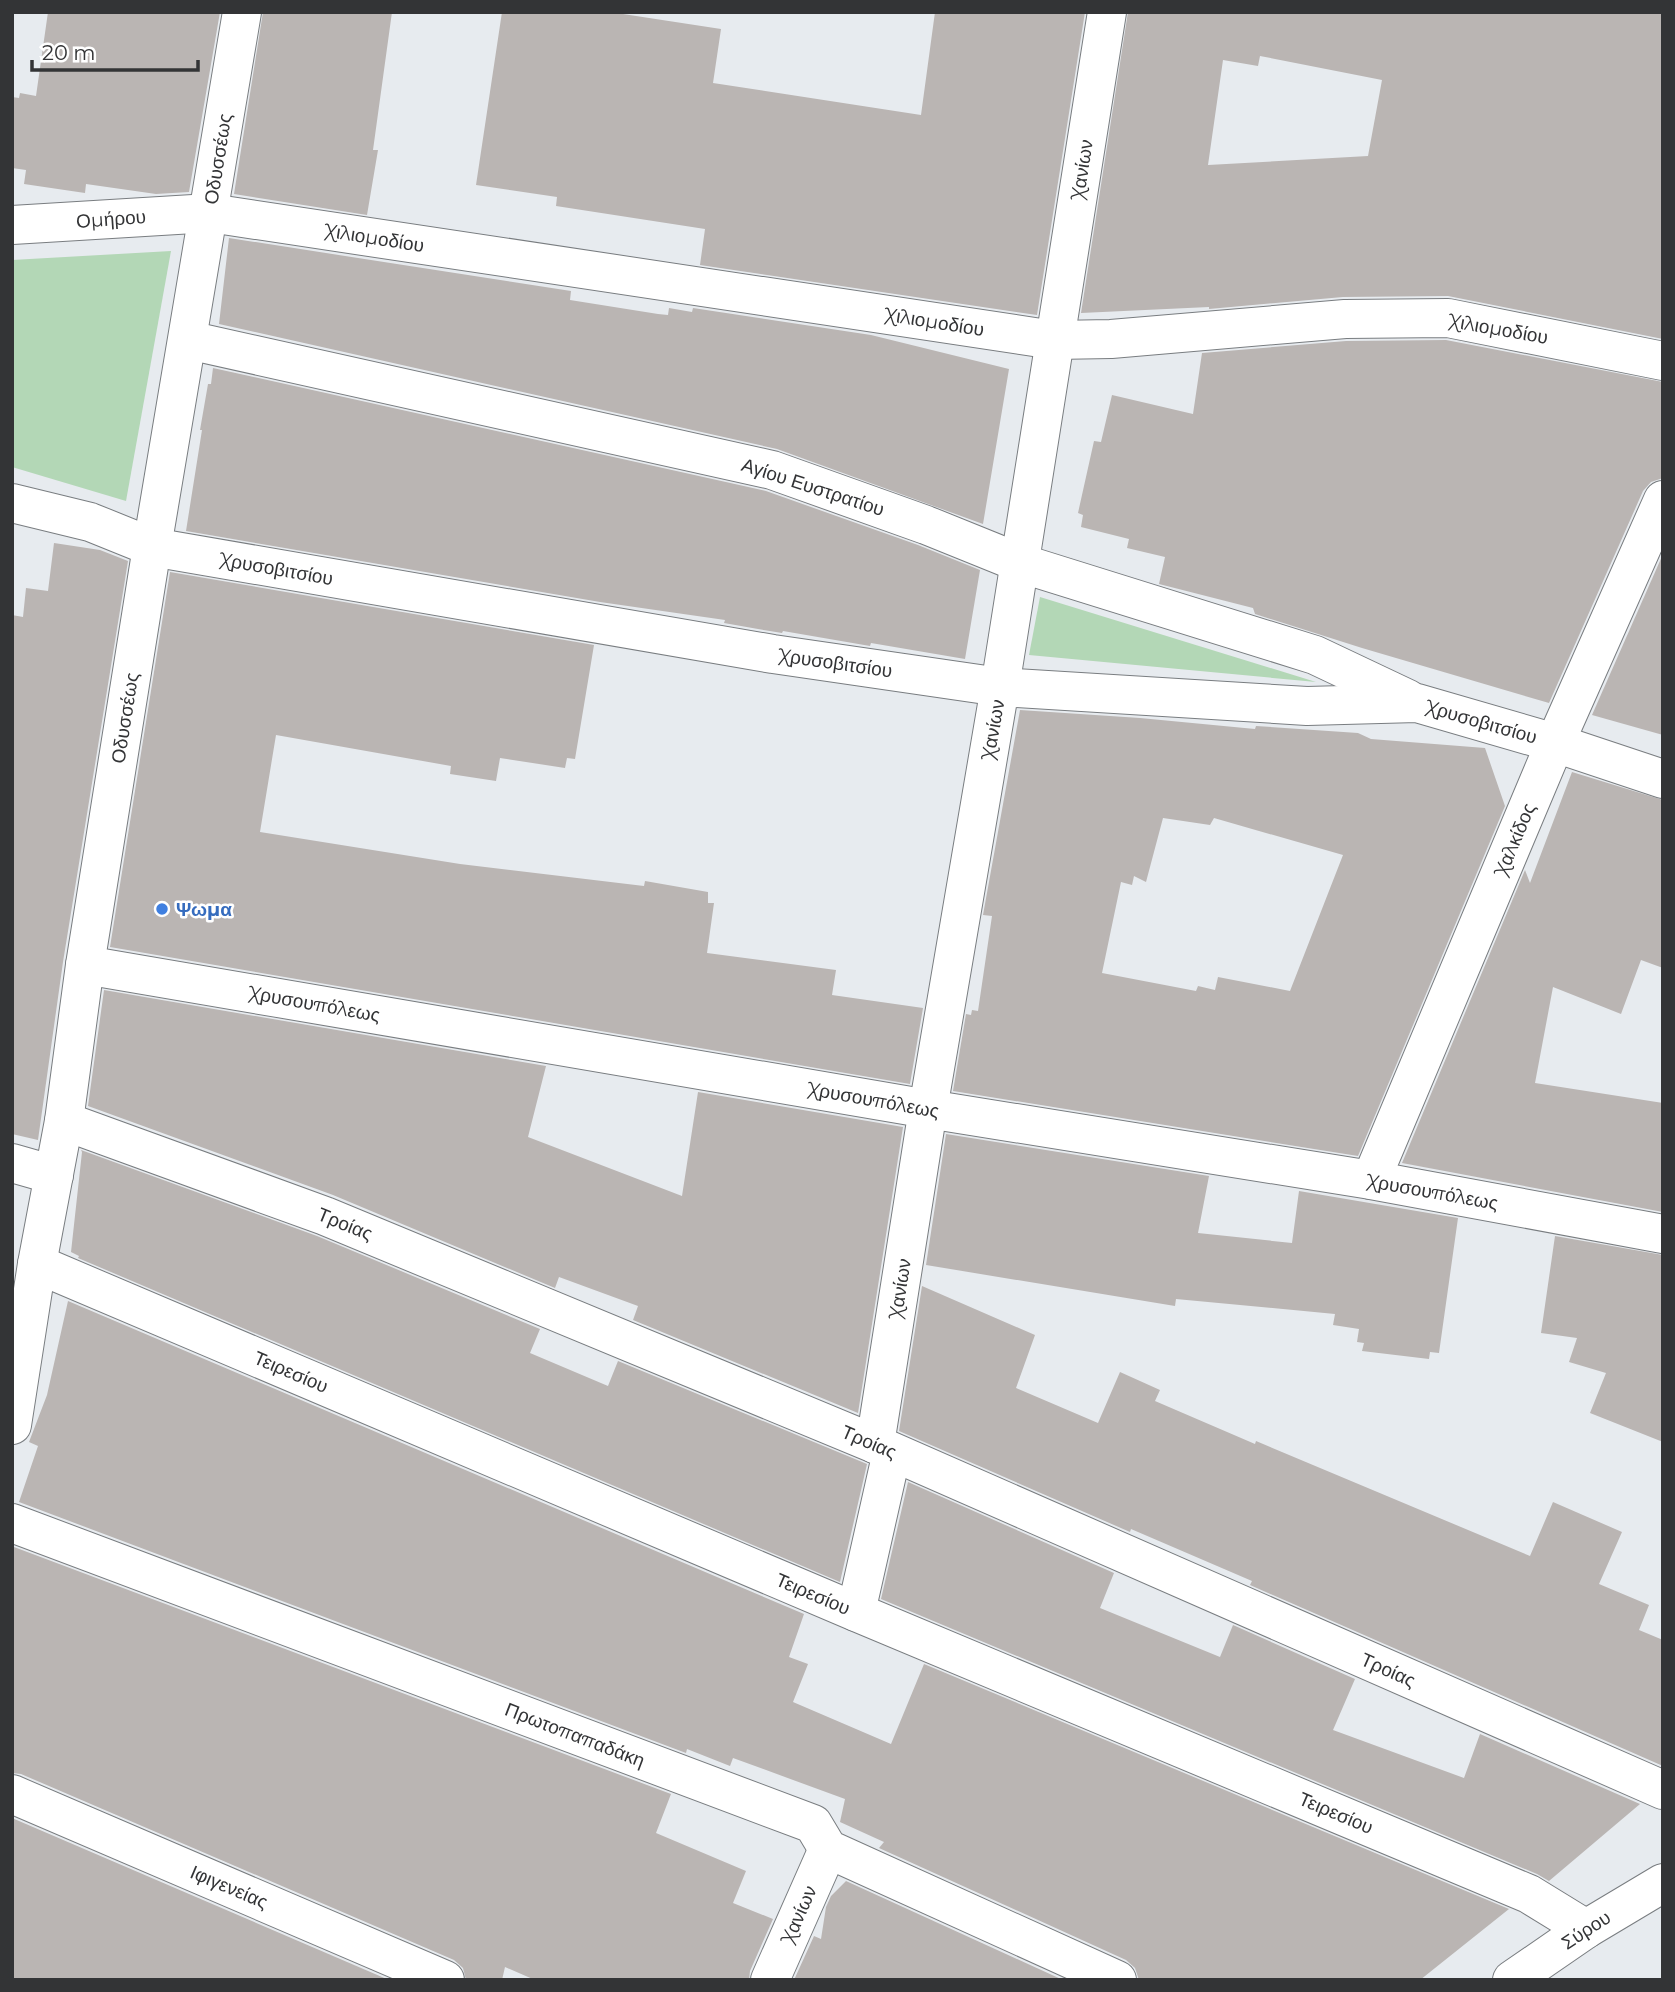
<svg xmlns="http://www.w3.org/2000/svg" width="1675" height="1992" font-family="Montserrat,sans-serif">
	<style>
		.green { fill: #b3d7b6 }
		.building { fill: #bab5b3; fill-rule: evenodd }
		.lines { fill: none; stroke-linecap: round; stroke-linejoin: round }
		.street-casing { stroke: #797d80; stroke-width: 40 }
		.secondary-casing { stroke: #797d80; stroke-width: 40 }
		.street { stroke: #fff; stroke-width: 38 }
		.secondary { stroke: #fff; stroke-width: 38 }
		.shop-dot { fill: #3f7fe0; stroke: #fff; stroke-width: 2.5 }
		.labels { text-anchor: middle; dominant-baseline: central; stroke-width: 5; stroke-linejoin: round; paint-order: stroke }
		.street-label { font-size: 19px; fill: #333436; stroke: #fff }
		.shop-label { font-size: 19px; font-weight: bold; fill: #366cbe; stroke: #fff; text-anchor: start }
	</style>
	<rect width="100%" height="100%" fill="#e7ebef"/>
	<!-- green -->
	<g class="green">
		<path d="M171,251L126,501L12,467V260Z"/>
		<path d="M1040,597L1316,682L1029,655Z"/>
	</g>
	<!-- building -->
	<g class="building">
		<path d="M48,12H220L189,192L156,194L86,184L85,193L24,184L26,170L12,168V97L19,98L20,93L36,96Z"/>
		<path d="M263,12H392L373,150H378L367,215L234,194Z"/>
		<path d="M502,12H610L721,29L713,83L921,115L935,12H1085L1037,315L700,265L705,229L556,206L557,197L476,185Z"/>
		<path d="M1128,12H1663V339L1448,296L1343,297L1209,309V307L1081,313ZM1260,56L1382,80L1368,156L1208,165L1223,60L1258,66Z"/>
		<path d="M229,238L571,291L570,300L658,314L668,315L669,308L692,312L693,308L871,335L1009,369L983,524L777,449L219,324Z"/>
		<path d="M1446,340L1663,382V478L1651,482L1643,491L1549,703L1362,648L1255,614L1253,608L1159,584L1165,557L1127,548L1129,539L1081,527L1083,515L1078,513L1094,441L1101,442L1112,395L1193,414L1202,353L1346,341Z"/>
		<path d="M213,368L766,491L918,545L980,570L965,659L871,643L870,646L783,631L782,633L758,629L724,623L725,620L600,602L186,531L202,430H200L208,384H211Z"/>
		<path d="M54,543L100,550L128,561L63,962L38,1140L12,1134V615L23,617L26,588L48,591Z"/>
		<path d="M1663,554V735L1592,715Z"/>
		<path d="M170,572L594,645L575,759L567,758L565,768L500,758L496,781L450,774L451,766L276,735L260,832L460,864L644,886L645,881L708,892V903H714L707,953L836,970L832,995L923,1008L910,1084L110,947Z"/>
		<path d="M1020,710L1140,718L1255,729L1256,726L1358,733L1371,739L1485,748L1505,806L1358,1156L953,1091L966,1014L971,1015L972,1010L978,1011L992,916L983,915ZM1163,818L1210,825L1214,818L1343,855L1290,991L1218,977L1215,990L1198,986L1196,991L1102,973L1121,882L1132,885L1134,876L1146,882Z"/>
		<path d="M1572,772L1663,800V968L1641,960L1621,1014L1553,987L1535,1083L1663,1103V1212L1402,1163L1525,870L1530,883Z"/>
		<path d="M104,990L546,1066L528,1137L682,1196L698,1092L903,1127L858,1413L633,1320L638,1306L559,1277L555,1288L333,1195L88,1106Z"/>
		<path d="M946,1134L1209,1176L1198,1233L1292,1243L1299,1191L1458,1218L1439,1353L1430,1352L1429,1359L1362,1351L1364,1343L1357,1342L1359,1329L1333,1325L1335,1314L1176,1299L1175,1306L926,1265Z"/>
		<path d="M81,1150L317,1236L540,1329L530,1353L608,1386L618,1361L867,1464L840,1582L78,1258L79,1256L71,1252L82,1152Z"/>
		<path d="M1555,1236L1663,1255V1442L1590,1413L1606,1373L1569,1362L1577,1338L1541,1333Z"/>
		<path d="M922,1286L1035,1335L1016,1388L1098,1423L1120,1372L1160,1390L1155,1401L1255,1444L1256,1441L1530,1556L1553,1502L1622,1532L1599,1584L1649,1605L1639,1630L1663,1640V1766L1250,1585L1252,1581L1131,1529L1130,1532L899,1431Z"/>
		<path d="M68,1301L804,1614L789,1657L808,1664L793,1702L891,1744L924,1664L1509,1909L1420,1980H1139L1135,1968L1126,1960L879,1848L884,1842L840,1822L845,1799L733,1758L730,1766L687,1749L686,1753L19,1502L38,1446L29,1442L47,1395Z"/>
		<path d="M908,1482L1114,1573L1100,1608L1220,1657L1233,1625L1355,1679L1333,1730L1464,1778L1480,1734L1640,1804L1549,1881L1537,1874L881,1599Z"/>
		<path d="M14,1547L671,1794L656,1833L746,1871L733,1903L773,1919L750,1971L749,1980H535L505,1967L502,1980H466L463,1968L454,1960L21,1774L12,1773Z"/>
		<path d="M12,1818L389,1980H12Z"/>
		<path d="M846,1881L1063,1980H794L814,1936L821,1939L826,1907L831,1896Z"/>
	</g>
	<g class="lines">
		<defs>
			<g id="street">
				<path d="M12,225L210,213L1054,340L1111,339L1345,319L1448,318L1663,361"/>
				<path d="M188,340L772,470L926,525L1020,563L1315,655L1408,699"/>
				<path d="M12,503L90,522L152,547L773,654L1000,687L1307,706L1417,703L1555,743L1663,779"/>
				<path d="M85,965L928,1109L1371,1180L1663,1234"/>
				<path d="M64,1121L325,1216L875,1444L1663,1790"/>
				<path d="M12,1163L54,1175"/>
				<path d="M1371,1180L1555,743L1663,500"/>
				<path d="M37,1264L856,1612L1529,1894L1586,1929"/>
				<path d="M12,1425L37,1264L64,1121L85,965L152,547L242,12"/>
				<path d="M875,1444L928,1109L1000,687L1107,12"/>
				<path d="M12,1523L813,1824L828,1849L1117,1980"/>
				<path d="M856,1612L892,1452"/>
				<path d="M12,1794L445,1980"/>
				<path d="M770,1980L828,1849"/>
			</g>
			<path id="secondary" d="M1512,1980L1586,1929L1663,1883"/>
		</defs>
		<!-- street casing -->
		<use href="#street" class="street-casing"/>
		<!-- secondary casing -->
		<use href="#secondary" class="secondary-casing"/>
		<!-- street -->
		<use href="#street" class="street"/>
		<!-- secondary -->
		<use href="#secondary" class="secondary"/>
	</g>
	<!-- markers -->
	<circle class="shop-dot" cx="162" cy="909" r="7"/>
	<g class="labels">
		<!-- street labels -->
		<g class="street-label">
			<text transform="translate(218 159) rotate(-81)">Οδυσσέως</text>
			<text transform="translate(1082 169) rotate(-81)">Χανίων</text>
			<text transform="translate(111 219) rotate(-4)">Ομήρου</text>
			<text transform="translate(375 238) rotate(9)">Χιλιομοδίου</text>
			<text transform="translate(935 322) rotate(9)">Χιλιομοδίου</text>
			<text transform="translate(1499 329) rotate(10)">Χιλιομοδίου</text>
			<text transform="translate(813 487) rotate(18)">Αγίου Ευστρατίου</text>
			<text transform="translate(277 569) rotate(10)">Χρυσοβιτσίου</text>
			<text transform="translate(836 663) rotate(8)">Χρυσοβιτσίου</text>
			<text transform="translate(125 718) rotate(-81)">Οδυσσέως</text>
			<text transform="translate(1482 722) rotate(16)">Χρυσοβιτσίου</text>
			<text transform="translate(993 729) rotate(-80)">Χανίων</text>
			<text transform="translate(1515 839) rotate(-67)">Χαλκίδος</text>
			<text transform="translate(315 1004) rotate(10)">Χρυσουπόλεως</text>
			<text transform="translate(874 1100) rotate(10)">Χρυσουπόλεως</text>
			<text transform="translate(1433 1192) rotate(10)">Χρυσουπόλεως</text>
			<text transform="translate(345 1224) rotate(22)">Τροίας</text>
			<text transform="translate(900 1288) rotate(-81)">Χανίων</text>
			<text transform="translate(291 1372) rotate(23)">Τειρεσίου</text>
			<text transform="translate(869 1442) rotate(23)">Τροίας</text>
			<text transform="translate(813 1594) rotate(23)">Τειρεσίου</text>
			<text transform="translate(1388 1670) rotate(24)">Τροίας</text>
			<text transform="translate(575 1735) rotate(21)">Πρωτοπαπαδάκη</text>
			<text transform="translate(1336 1813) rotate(23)">Τειρεσίου</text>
			<text transform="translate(229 1887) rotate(23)">Ιφιγενείας</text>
			<text transform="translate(799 1914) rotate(-66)">Χανίων</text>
			<text transform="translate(1586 1930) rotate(-33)">Σύρου</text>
		</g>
		<!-- shop labels -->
		<g class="shop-label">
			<text x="176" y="909">Ψωμα</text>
		</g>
	</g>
	<!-- border -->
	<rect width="1675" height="1992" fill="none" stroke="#333436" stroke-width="28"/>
	<!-- scale -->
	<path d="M32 60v10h166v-10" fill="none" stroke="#333436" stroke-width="3.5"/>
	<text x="42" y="60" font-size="21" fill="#333436" stroke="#ffffff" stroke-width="5" paint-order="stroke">20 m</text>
</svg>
